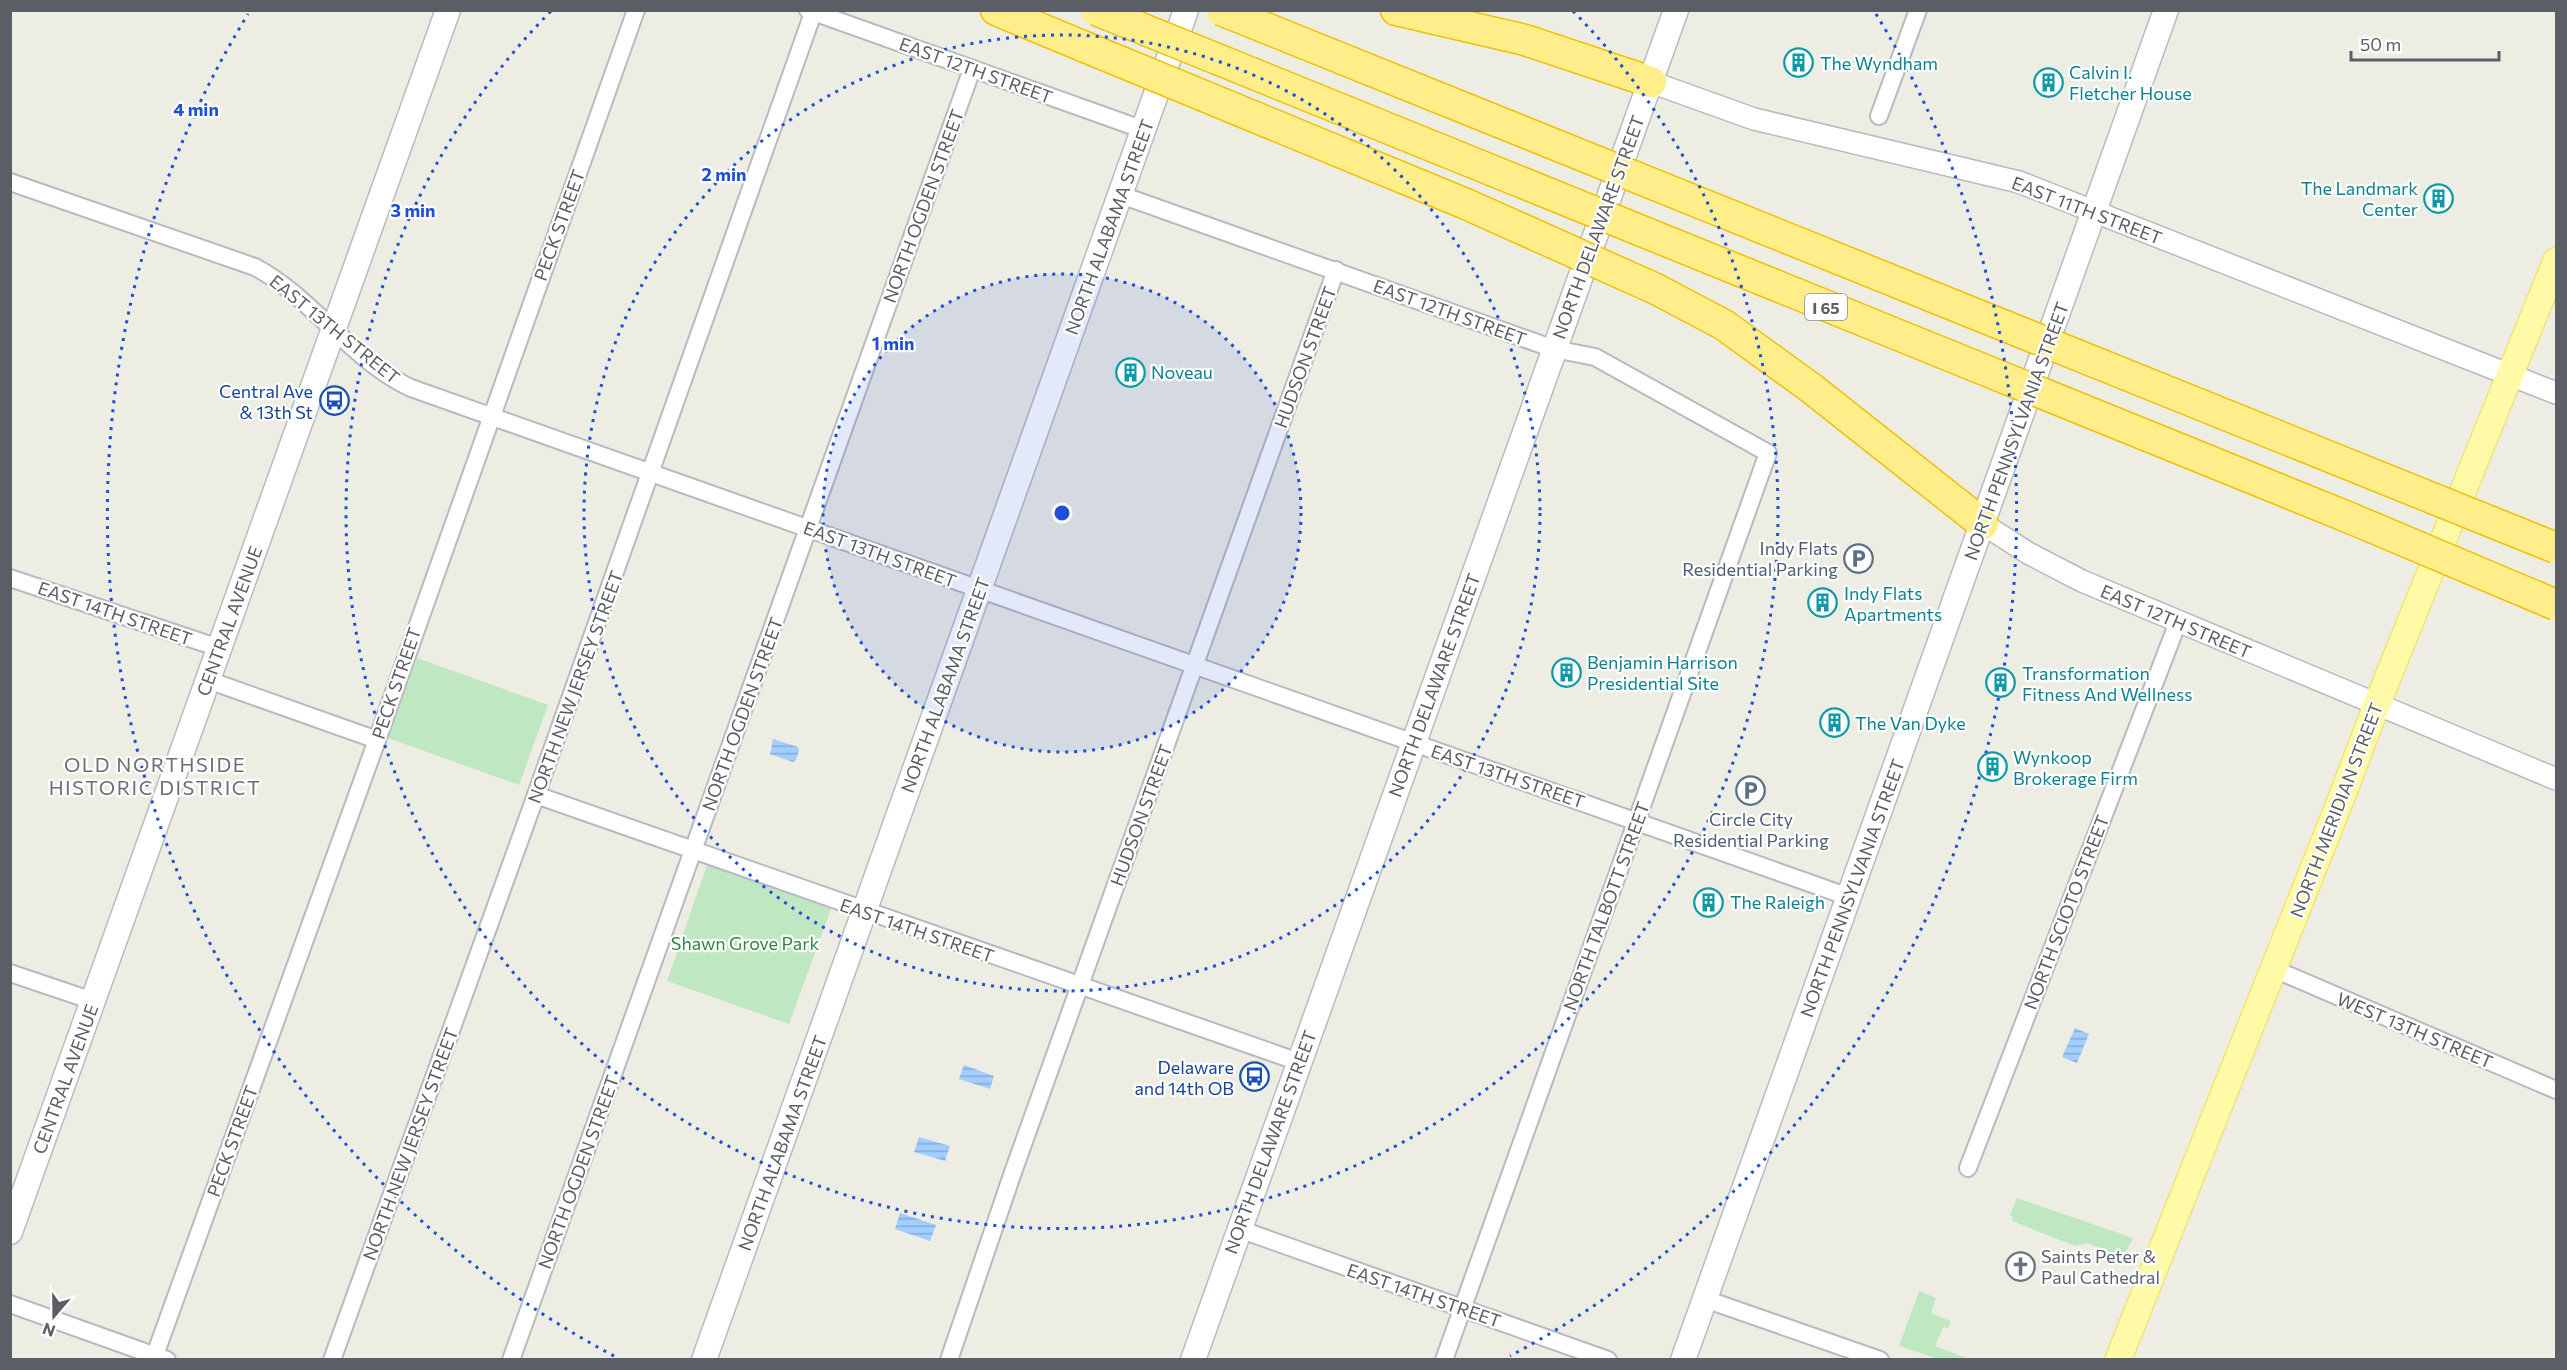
<svg xmlns="http://www.w3.org/2000/svg" width="2567" height="1370" font-family="Commissioner,sans-serif">
	<style>
		.green { fill: #bee7c2 }
		.water { fill: url(#water-rules) }
		.lines { fill: none; stroke-linecap: round; stroke-linejoin: round }
		.minor-casing { stroke: #b8bac0; stroke-width: 20 }
		.tertiary-casing { stroke: #b8bac0; stroke-width: 24 }
		.secondary-casing { stroke: #b8bbc2; stroke-width: 27 }
		.primary-casing { stroke: #f8db53; stroke-width: 28 }
		.motorway-casing { stroke: #f1c000; stroke-width: 33 }
		.minor { stroke: #fff; stroke-width: 16 }
		.tertiary { stroke: #fff; stroke-width: 21 }
		.secondary { stroke: #fff; stroke-width: 24 }
		.primary { stroke: #fffaa7; stroke-width: 26 }
		.motorway { stroke: #ffee89; stroke-width: 30 }
		.motorway-bridge-casing { stroke: #f1c000; stroke-width: 33; stroke-linecap: butt }
		.motorway-bridge { stroke: #ffee89; stroke-width: 30 }
		.ring { fill: none; stroke: #1d4ed8; stroke-width: 3; stroke-dasharray: 3 6 }
		.labels { text-anchor: middle; dominant-baseline: central; stroke-width: 4.5; stroke-linejoin: round; paint-order: stroke }
		.shield { fill: #fff; stroke: #8c8e92; stroke-width: 1.5 }
		.shield-label { font-size: 16px; font-weight: bold; fill: #5b5e64 }
		.culture-label { font-size: 18px; fill: #0d838f; stroke: #fff; text-anchor: start }
		.street-label { font-size: 18px; fill: #5b5e64; stroke: #fff }
		.transit-label { font-size: 18px; fill: #164399; stroke: #fff; text-anchor: end }
		.service-label { font-size: 18px; fill: #4e5e75; stroke: #fff; text-anchor: end }
		.park-label { font-size: 18px; fill: #30863e; stroke: #fff }
		.worship-label { font-size: 18px; fill: #5b616d; stroke: #fff; text-anchor: start }
		.neighbourhood-label { font-size: 20px; letter-spacing: 1.5px; fill: #6c7076; stroke: #fff }
		.centre { fill: #1d4ed8; stroke: #fff; stroke-width: 3 }
		.ring-label { font-size: 18px; text-anchor: middle; font-weight: bold; fill: #1d4ed8; stroke: #fff; stroke-width: 4.5; stroke-linejoin: round; paint-order: stroke }
	</style>
	<defs>
		<pattern id="water-rules" width="6" height="5" patternUnits="userSpaceOnUse" patternTransform="scale(1.5)"><rect width="6" height="5" fill="#a2cdff"/><path d="M0 2.5h6" fill="none" stroke="#87aad2"/></pattern>
	</defs>
	<rect width="100%" height="100%" fill="#eeede3"/>
	<!-- green -->
	<g class="green">
		<path d="M417,658L548,705L519,785L388,738Z"/>
		<path d="M707,865L831,909L789,1024L667,981Z"/>
		<path d="M2017,1198L2133,1238L2123,1257L2086,1243L2075,1246L2012,1221L2013,1217L2010,1215Z"/>
		<path d="M1919,1291L1936,1298L1931,1313L1951,1321L1948,1328L1943,1327L1935,1346L1969,1359H1939L1899,1346Z"/>
	</g>
	<!-- water -->
	<g class="water">
		<path d="M773,739L798,747L799,750L796,760L793,762L770,754Z"/>
		<path d="M2075,1028L2089,1034L2077,1063L2062,1057Z"/>
		<path d="M964,1065L994,1076L990,1089L959,1079Z"/>
		<path d="M919,1137L950,1146L945,1161L914,1152Z"/>
		<path d="M900,1213L936,1225L930,1241L895,1229Z"/>
	</g>
	<g class="lines">
		<defs>
			<g id="minor">
				<path d="M808,10L1144,130"/>
				<path d="M1879,116L1918,10"/>
				<path d="M10,182L255,267C313,298 351,360 411,388L1849,897"/>
				<path d="M1121,195L1554,349L1595,357L1768,453L1444,1360"/>
				<path d="M10,578L219,648"/>
				<path d="M208,680L377,740"/>
				<path d="M536,795L1299,1062"/>
				<path d="M2274,969L2556,1090"/>
				<path d="M10,973L93,1001"/>
				<path d="M1968,1168L2178,622"/>
				<path d="M1239,1229L1608,1360"/>
				<path d="M1705,1299L1880,1360"/>
				<path d="M10,1304L167,1360"/>
				<path d="M155,1355L377,740L636,10"/>
				<path d="M332,1360L536,795L813,13"/>
				<path d="M511,1360L972,69"/>
				<path d="M949,1360L1012,1175L1336,270"/>
			</g>
			<g id="tertiary">
				<path d="M1651,82L1754,119L2019,182L2556,393"/>
				<path d="M1983,524L2028,553L2082,581L2556,779"/>
			</g>
			<g id="secondary">
				<path d="M10,1232L448,10"/>
				<path d="M704,1360L1186,10"/>
				<path d="M1193,1360L1676,10"/>
				<path d="M1683,1360L2166,10"/>
			</g>
			<path id="primary" d="M2118,1360L2341,799L2377,704L2556,261"/>
			<g id="motorway">
				<path d="M996,10L1085,47"/>
				<path d="M1396,10L1525,40L1651,82"/>
				<path d="M1724,325L1811,388L1983,524"/>
			</g>
		</defs>
		<!-- minor casing -->
		<use href="#minor" class="minor-casing"/>
		<!-- tertiary casing -->
		<use href="#tertiary" class="tertiary-casing"/>
		<!-- secondary casing -->
		<use href="#secondary" class="secondary-casing"/>
		<!-- primary casing -->
		<use href="#primary" class="primary-casing"/>
		<!-- motorway casing -->
		<use href="#motorway" class="motorway-casing"/>
		<!-- minor -->
		<use href="#minor" class="minor"/>
		<!-- tertiary -->
		<use href="#tertiary" class="tertiary"/>
		<!-- secondary -->
		<use href="#secondary" class="secondary"/>
		<!-- primary -->
		<use href="#primary" class="primary"/>
		<!-- motorway -->
		<use href="#motorway" class="motorway"/>
		<defs>
			<g id="motorway-bridge">
				<path d="M1096,10L2350,518L2556,605"/>
				<path d="M1221,10L2556,548"/>
				<path d="M1085,47L1466,204L1656,289L1724,325"/>
			</g>
		</defs>
		<!-- motorway-bridge casing -->
		<use href="#motorway-bridge" class="motorway-bridge-casing"/>
		<!-- motorway-bridge -->
		<use href="#motorway-bridge" class="motorway-bridge"/>
	</g>
	<!-- distance rings -->
	<circle cx="1062" cy="513" r="239" fill="#1d4ed8" fill-opacity=".12"/>
	<g class="ring">
		<circle cx="1062" cy="513" r="239"/>
		<circle cx="1062" cy="513" r="478"/>
		<path d="M1573 11A716 716 0 1 1 551 11"/>
		<path d="M614 1356A955 955 0 0 1 248 14M1876 14A955 955 0 0 1 1510 1356"/>
	</g>
	<!-- icons -->
	<defs>
		<symbol id="building-ring" viewBox="-11 -11 22 22"><circle r="9.5" fill="#fff" stroke="#0f9aa8" stroke-width="1.5"/><path d="M-4-6H4V6H1V3H-1V6H-4ZM-2.5-4.3h1.7v1.8h-1.7ZM.8-4.3h1.7v1.8H.8ZM-2.5-1h1.7V.8h-1.7ZM.8-1h1.7V.8H.8Z" fill="#0f9aa8"/></symbol>
		<symbol id="bus-ring" viewBox="-11 -11 22 22"><circle r="9.5" fill="#fff" stroke="#1a4fb4" stroke-width="1.5"/><path d="M-5-6H5V4H4V6H2V4H-2V6H-4V4H-5ZM-3.5-4V0h7V-4ZM-3.5 1.2v1.5H-2V1.2ZM2 1.2v1.5H3.5V1.2Z" fill="#1a4fb4"/></symbol>
		<symbol id="parking-ring" viewBox="-11 -11 22 22"><circle r="9.5" fill="#fff" stroke="#5c6f8a" stroke-width="1.5"/><path d="M-3.5-5.5H1a3.5 3.5 0 0 1 0 7H-1V5.5H-3.5ZM-1-3.4V-.6H.8a1.4 1.4 0 0 0 0-2.8Z" fill="#5c6f8a"/></symbol>
		<symbol id="church-ring" viewBox="-11 -11 22 22"><circle r="9.5" fill="#fff" stroke="#6b7280" stroke-width="1.5"/><path d="M-1.2-6h2.4v3.5h3.3v2.4h-3.3V6h-2.4V-.1h-3.3v-2.4h3.3Z" fill="#6b7280"/></symbol>
	</defs>
	<g fill-rule="evenodd">
		<use href="#building-ring" x="1782" y="46" width="33" height="33"/>
		<use href="#building-ring" x="2032" y="66" width="33" height="33"/>
		<use href="#building-ring" x="2422" y="182" width="33" height="33"/>
		<use href="#building-ring" x="1114" y="356" width="33" height="33"/>
		<use href="#bus-ring" x="318" y="384" width="33" height="33"/>
		<use href="#parking-ring" x="1842" y="542" width="33" height="33"/>
		<use href="#building-ring" x="1806" y="586" width="33" height="33"/>
		<use href="#building-ring" x="1550" y="656" width="33" height="33"/>
		<use href="#building-ring" x="1984" y="666" width="33" height="33"/>
		<use href="#building-ring" x="1818" y="706" width="33" height="33"/>
		<use href="#building-ring" x="1976" y="750" width="33" height="33"/>
		<use href="#parking-ring" x="1734" y="774" width="33" height="33"/>
		<use href="#building-ring" x="1692" y="886" width="33" height="33"/>
		<use href="#bus-ring" x="1238" y="1060" width="33" height="33"/>
		<use href="#church-ring" x="2004" y="1250" width="33" height="33"/>
	</g>
	<g class="labels">
		<!-- shield labels -->
		<rect class="shield" x="1805" y="294" width="42" height="26" rx="4.5"/>
		<g class="shield-label">
			<text x="1826" y="307">I 65</text>
		</g>
		<!-- culture labels -->
		<g class="culture-label">
			<text x="1820" y="63">The Wyndham</text>
			<text x="2069" y="72">Calvin I.<tspan x="2069" dy="21">Fletcher House</tspan></text>
			<text x="2418" y="188" text-anchor="end">The Landmark<tspan x="2418" dy="21">Center</tspan></text>
			<text x="1151" y="372">Noveau</text>
			<text x="1844" y="593">Indy Flats<tspan x="1844" dy="21">Apartments</tspan></text>
			<text x="1587" y="662">Benjamin Harrison<tspan x="1587" dy="21">Presidential Site</tspan></text>
			<text x="2022" y="673">Transformation<tspan x="2022" dy="21">Fitness And Wellness</tspan></text>
			<text x="1855" y="723">The Van Dyke</text>
			<text x="2013" y="757">Wynkoop<tspan x="2013" dy="21">Brokerage Firm</tspan></text>
			<text x="1730" y="902">The Raleigh</text>
		</g>
		<!-- street labels -->
		<g class="street-label">
			<text transform="translate(976 70) rotate(20)">EAST 12TH STREET</text>
			<text transform="translate(923 206) rotate(-70)">NORTH OGDEN STREET</text>
			<text transform="translate(2087 210) rotate(21)">EAST 11TH STREET</text>
			<text transform="translate(559 225) rotate(-70)">PECK STREET</text>
			<text transform="translate(1109 227) rotate(-70)">NORTH ALABAMA STREET</text>
			<text transform="translate(1598 227) rotate(-70)">NORTH DELAWARE STREET</text>
			<text transform="translate(1450 312) rotate(20)">EAST 12TH STREET</text>
			<text transform="translate(335 329) rotate(39)">EAST 13TH STREET</text>
			<text transform="translate(1305 357) rotate(-70)">HUDSON STREET</text>
			<text transform="translate(2016 431) rotate(-70)">NORTH PENNSYLVANIA STREET</text>
			<text transform="translate(880 554) rotate(20)">EAST 13TH STREET</text>
			<text transform="translate(115 613) rotate(19)">EAST 14TH STREET</text>
			<text transform="translate(229 621) rotate(-70)">CENTRAL AVENUE</text>
			<text transform="translate(2176 621) rotate(23)">EAST 12TH STREET</text>
			<text transform="translate(396 683) rotate(-71)">PECK STREET</text>
			<text transform="translate(945 685) rotate(-70)">NORTH ALABAMA STREET</text>
			<text transform="translate(1434 685) rotate(-70)">NORTH DELAWARE STREET</text>
			<text transform="translate(575 687) rotate(-70)">NORTH NEW JERSEY STREET</text>
			<text transform="translate(742 714) rotate(-70)">NORTH OGDEN STREET</text>
			<text transform="translate(1508 776) rotate(19)">EAST 13TH STREET</text>
			<text transform="translate(2336 810) rotate(-69)">NORTH MERIDIAN STREET</text>
			<text transform="translate(1141 815) rotate(-70)">HUDSON STREET</text>
			<text transform="translate(1852 888) rotate(-70)">NORTH PENNSYLVANIA STREET</text>
			<text transform="translate(1606 906) rotate(-70)">NORTH TALBOTT STREET</text>
			<text transform="translate(2066 912) rotate(-69)">NORTH SCIOTO STREET</text>
			<text transform="translate(917 930) rotate(19)">EAST 14TH STREET</text>
			<text transform="translate(2415 1030) rotate(23)">WEST 13TH STREET</text>
			<text transform="translate(65 1079) rotate(-70)">CENTRAL AVENUE</text>
			<text transform="translate(232 1141) rotate(-70)">PECK STREET</text>
			<text transform="translate(1270 1142) rotate(-70)">NORTH DELAWARE STREET</text>
			<text transform="translate(782 1143) rotate(-70)">NORTH ALABAMA STREET</text>
			<text transform="translate(410 1144) rotate(-70)">NORTH NEW JERSEY STREET</text>
			<text transform="translate(578 1172) rotate(-70)">NORTH OGDEN STREET</text>
			<text transform="translate(1424 1295) rotate(19)">EAST 14TH STREET</text>
		</g>
		<!-- transit labels -->
		<g class="transit-label">
			<text x="313" y="391">Central Ave<tspan x="313" dy="21">&amp; 13th St</tspan></text>
			<text x="1234" y="1067">Delaware<tspan x="1234" dy="21">and 14th OB</tspan></text>
		</g>
		<!-- service labels -->
		<g class="service-label">
			<text x="1838" y="548">Indy Flats<tspan x="1838" dy="21">Residential Parking</tspan></text>
			<text x="1751" y="819" text-anchor="middle">Circle City<tspan x="1751" dy="21">Residential Parking</tspan></text>
		</g>
		<!-- park labels -->
		<g class="park-label">
			<text x="745" y="943">Shawn Grove Park</text>
		</g>
		<!-- worship labels -->
		<g class="worship-label">
			<text x="2041" y="1256">Saints Peter &amp;<tspan x="2041" dy="21">Paul Cathedral</tspan></text>
		</g>
		<!-- neighbourhood labels -->
		<g class="neighbourhood-label">
			<text x="155" y="764">OLD NORTHSIDE<tspan x="155" dy="23">HISTORIC DISTRICT</tspan></text>
		</g>
	</g>
	<circle cx="1062" cy="513" r="9" class="centre"/>
	<g class="ring-label">
		<text x="196" y="116">4 min</text>
		<text x="724" y="181">2 min</text>
		<text x="413" y="217">3 min</text>
		<text x="893" y="350">1 min</text>
	</g>
	<!-- border -->
	<rect width="2567" height="1370" fill="none" stroke="#5b5e64" stroke-width="24"/>
	<!-- north arrow -->
	<g transform="translate(54 1316) rotate(200)" stroke="#ffffff" stroke-width="4.5" paint-order="stroke">
	<path d="M0-4.5L10 22L0 15L-10 22Z" fill="#5b5e64"/>
	<text y="-9" font-size="16" font-weight="bold" text-anchor="middle" fill="#5b5e64">N</text>
	</g>
	<!-- scale -->
	<path d="M2351 51v9h148v-9" fill="none" stroke="#5b5e64" stroke-width="3"/>
	<text x="2360" y="51" font-size="18" fill="#5b5e64" stroke="#ffffff" stroke-width="4.5" paint-order="stroke">50 m</text>
</svg>
